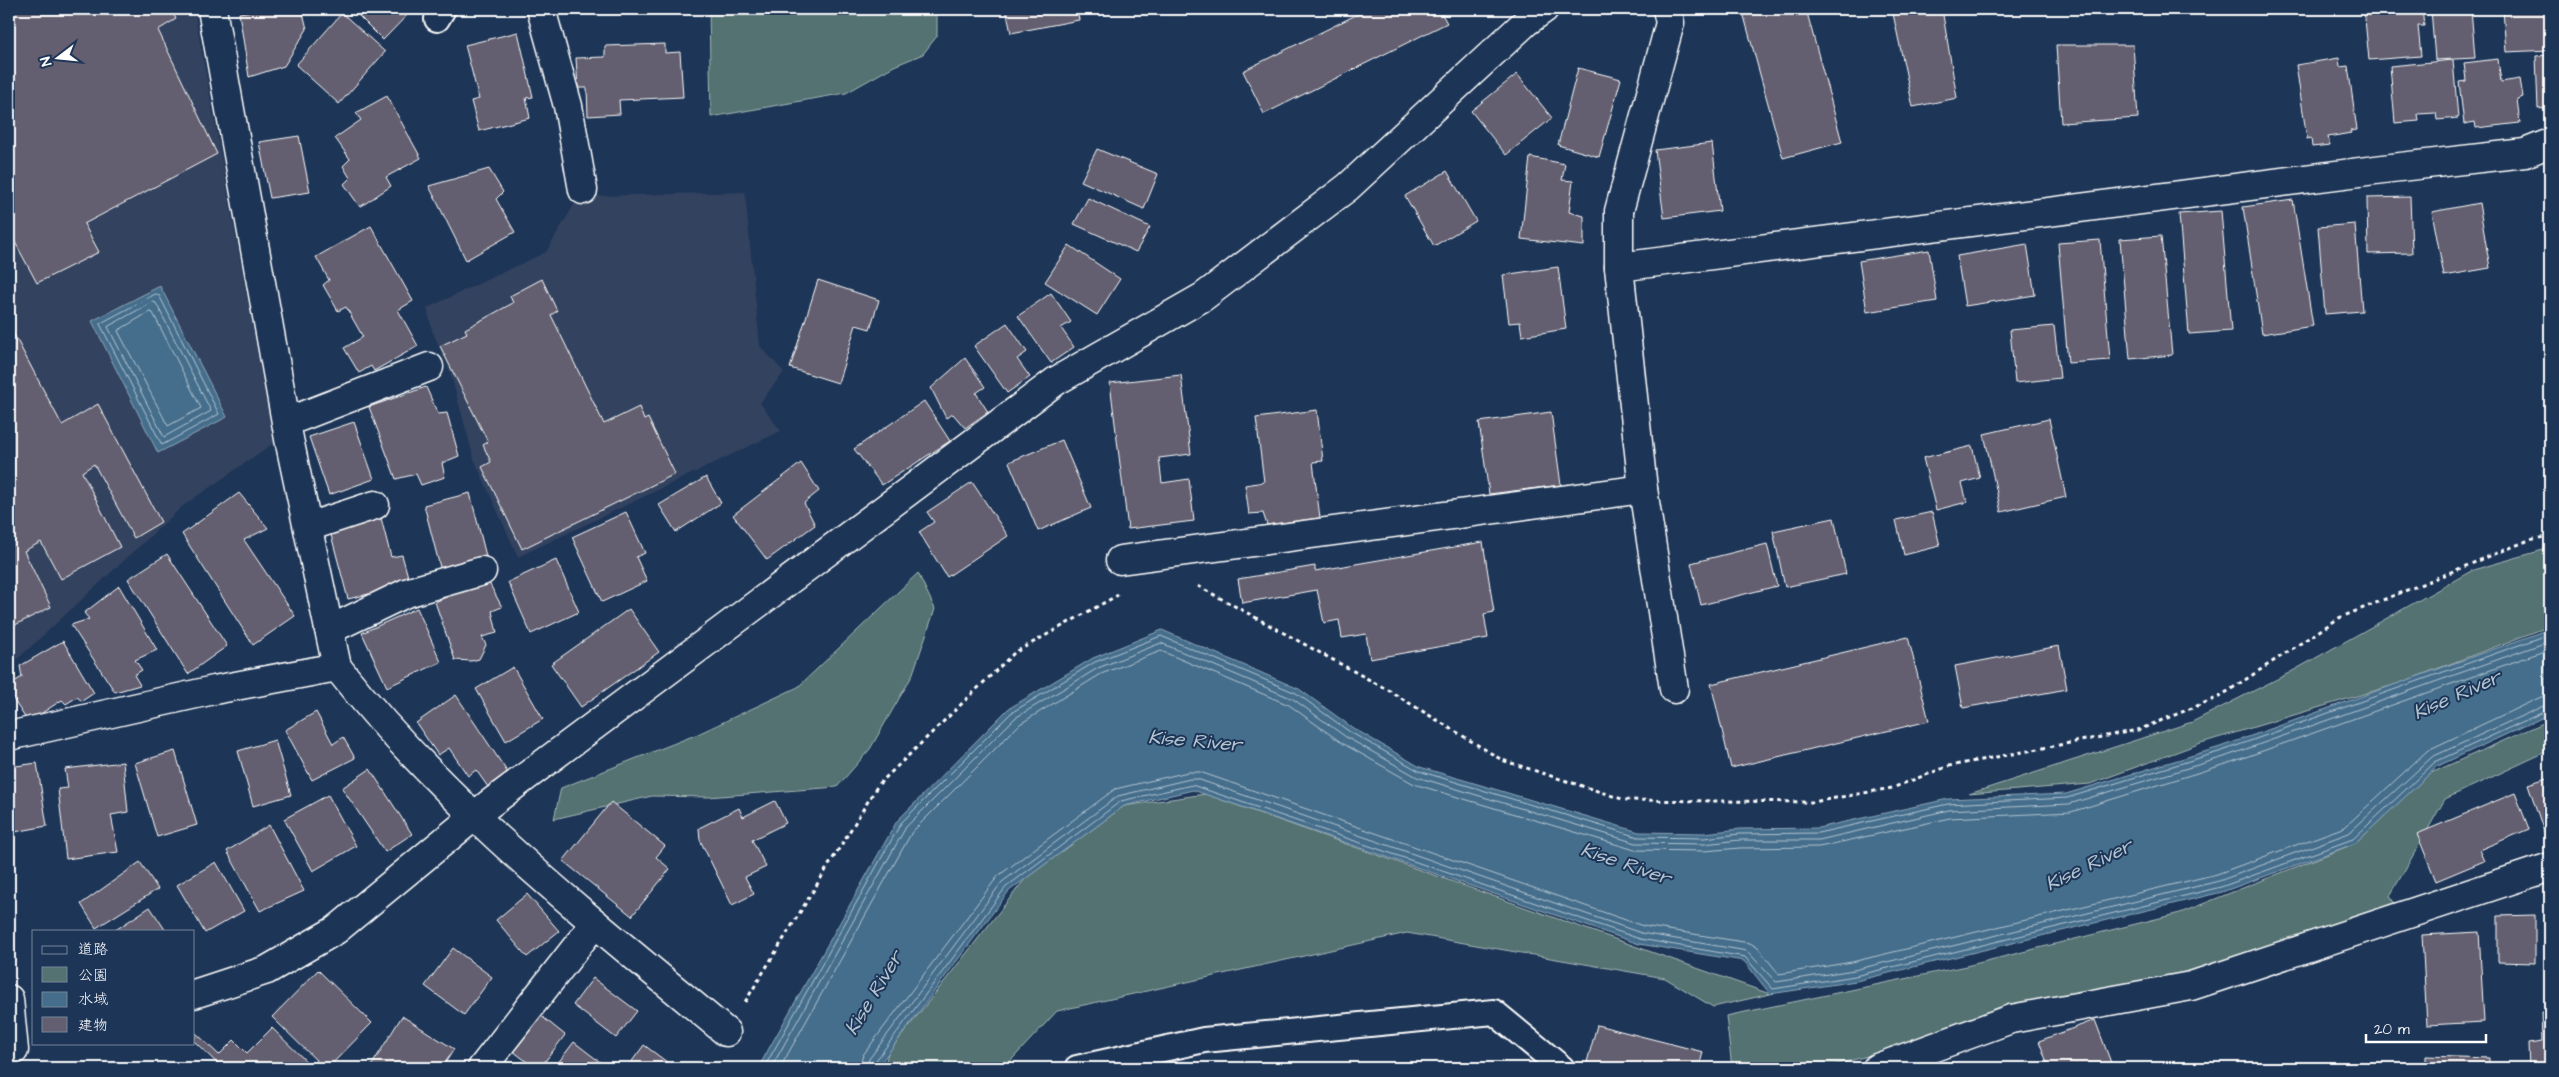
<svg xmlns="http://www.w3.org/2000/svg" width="2559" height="1077" font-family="'Architects Daughter','Klee One',sans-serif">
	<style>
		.built { fill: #32425e }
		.green { fill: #537271; stroke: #a9b8b8 }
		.water { fill: #446e8c; stroke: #8fa8ba }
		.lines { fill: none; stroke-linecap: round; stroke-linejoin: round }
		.shore { stroke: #b4c5d1; stroke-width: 1 }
		.building { fill: #635f70; stroke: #fff }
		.service-casing { stroke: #fff; stroke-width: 28 }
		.minor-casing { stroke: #fff; stroke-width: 31 }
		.path { stroke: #fff; stroke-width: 3; stroke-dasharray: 4 4; stroke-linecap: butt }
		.service { stroke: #1d3557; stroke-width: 24 }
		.minor { stroke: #1d3557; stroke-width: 28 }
		.labels { text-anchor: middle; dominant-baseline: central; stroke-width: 4; stroke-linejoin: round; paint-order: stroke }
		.water-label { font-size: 20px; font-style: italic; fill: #b4c5d1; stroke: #1d3557 }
	</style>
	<rect width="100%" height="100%" fill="#1d3557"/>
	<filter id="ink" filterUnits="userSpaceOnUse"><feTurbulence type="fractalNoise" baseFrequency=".02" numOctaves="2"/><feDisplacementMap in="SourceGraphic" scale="10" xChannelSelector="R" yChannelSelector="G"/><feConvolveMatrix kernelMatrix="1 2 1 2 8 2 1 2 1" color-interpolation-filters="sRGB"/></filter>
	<g filter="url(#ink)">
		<!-- built -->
		<g class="built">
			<path d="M9,9H194L274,443L183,506L9,667Z"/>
			<path d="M745,192L760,346L784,372L760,403L781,431L518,557L474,459L450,372L432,330L427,308L546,252L575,203L595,196Z"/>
		</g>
		<!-- green -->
		<g class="green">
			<path d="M709,9H937V36L923,54L894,66L846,93L711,117Z"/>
			<path d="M2550,548V626L2397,684L2201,743L2090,784L1969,794L2192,722L2289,673L2473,570Z"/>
			<path d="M918,573L935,609L912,676L870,749L837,787L708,797L652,796L554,819L561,788L698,734L798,687Z"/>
			<path d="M2550,720V750L2445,799L2390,896L2396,906L2282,956L2147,981L1823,1068H1732L1726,1016L1966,966L2180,913L2356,843L2429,774Z"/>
			<path d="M1205,794L1770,994L1713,1007L1665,978L1407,933L1057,1011L1004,1068H884L888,1053L1025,879L1124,806Z"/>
		</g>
		<!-- water -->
		<g class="water">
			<path d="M160,286L227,417L158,453L92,321Z"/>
			<path d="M2550,629V714L2438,766L2356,843L2222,892L1856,981L1770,994L1744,961L1639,944L1193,790L1124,806L1009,891L877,1068H758L897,821L1008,709L1093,658L1162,630L1299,689L1353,728L1420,767L1639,832L1704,833L1740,829L1818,828L1948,799L2066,794L2220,747Z"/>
		</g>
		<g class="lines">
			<!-- shore -->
			<g class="shore">
				<path d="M156,294L159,295L219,414L162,445L100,324Z"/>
				<path d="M153,302L156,303L211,411L164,437L108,327Z"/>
				<path d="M150,312L153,313L201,408L168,426L118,331Z"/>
				<path d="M764,1068L901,823L1011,713L1095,662L1161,636L1296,693L1350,732L1419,771L1638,837L1704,838L1740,834L1818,833L1948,804L2067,798L2222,751L2550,634"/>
				<path d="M771,1068L906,827L1015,718L1098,668L1161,643L1293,699L1346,737L1417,777L1636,843L1704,844L1740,840H1819L1949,810L2069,804L2224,757L2550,641"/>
				<path d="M780,1068L912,832L1020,724L1101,674L1161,651L1289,705L1342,743L1414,784L1635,850L1704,851L1740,848L1819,847L1950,818L2071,812L2226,764L2550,649"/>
				<path d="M859,1068L863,1055L998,876L1115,789L1188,772H1200L1643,926L1750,943L1758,948L1779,974L1852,962L2217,874L2345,827L2428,750L2541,697L2550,696"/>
				<path d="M866,1068L869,1059L1002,882L1118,796L1190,779H1197L1641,933L1747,951L1776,982L1854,970L2219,881L2349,833L2432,757L2550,703"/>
				<path d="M872,1068L874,1063L1006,887L1121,801L1192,785L1640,939L1745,957L1773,989L1855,976L2221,887L2353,839L2435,762L2550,709"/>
			</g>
		</g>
		<!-- building -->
		<g class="building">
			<path d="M9,9H171L176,19L158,30L217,154L84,224L99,252L37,283L9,231Z"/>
			<path d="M268,9H302L307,29L284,66L249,77L239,13Z"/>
			<path d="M352,9H413L383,40Z"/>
			<path d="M1006,9H1077L1079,20L1011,33Z"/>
			<path d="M1368,9H1439L1447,23L1264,114L1243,71Z"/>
			<path d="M1742,9H1806L1842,142L1783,158Z"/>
			<path d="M1892,9H1942L1957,98L1913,107Z"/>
			<path d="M2364,9H2422L2424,26H2418L2421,56L2369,60Z"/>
			<path d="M2431,9H2471L2475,58L2435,60Z"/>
			<path d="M2503,9H2550V50L2506,52Z"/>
			<path d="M342,13L385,52L339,104L296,65Z"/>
			<path d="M518,32L533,97L526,98L530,118L479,131L471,101L479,99L465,45Z"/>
			<path d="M665,44V53L680,52L683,97L619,100L620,114L588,116L587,88H578L576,58L605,57V46Z"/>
			<path d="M2056,45H2133L2138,118L2061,123Z"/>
			<path d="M2550,55V108L2538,109L2536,56Z"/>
			<path d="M2339,58L2340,67L2348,66L2357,130L2350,131L2351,133L2328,137L2330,145L2312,147L2311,138L2307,139L2296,65Z"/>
			<path d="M2498,59L2501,82L2520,79L2523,97L2517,99L2520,123L2476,128L2475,122L2464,124L2459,82L2466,81L2464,63Z"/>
			<path d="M2453,60L2458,118L2437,120L2436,113L2418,114L2419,121L2395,123L2390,66Z"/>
			<path d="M1578,68L1621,79L1599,157L1558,145Z"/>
			<path d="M1517,74L1552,118L1506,155L1471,111Z"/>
			<path d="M387,96L421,158L386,177L391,186L360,207L344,184L350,178L343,166L350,159L335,138L361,120L356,113Z"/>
			<path d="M299,136L310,192L270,198L259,142Z"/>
			<path d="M1712,143L1720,211L1664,218L1655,150Z"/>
			<path d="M1097,149L1158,174L1144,209L1081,181Z"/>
			<path d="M1530,157L1565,164L1562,180L1573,181L1569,212L1584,216V246L1521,239Z"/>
			<path d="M489,169L503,192L496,199L515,232L466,260L429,186Z"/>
			<path d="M1447,171L1476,221L1434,246L1405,196Z"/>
			<path d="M2410,197L2412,253L2368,254L2367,198Z"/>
			<path d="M1088,198L1150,227L1136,252L1074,224Z"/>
			<path d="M2293,200L2313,326L2262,334L2243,207Z"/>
			<path d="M2479,203L2490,268L2444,276L2432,212Z"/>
			<path d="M2221,211L2231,331L2189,334L2179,214Z"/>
			<path d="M2355,224L2362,311L2325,314L2318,227Z"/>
			<path d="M371,226L413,301L398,310L418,346L374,371L371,366L359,373L344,348L363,337L346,307L338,311L323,285L329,280L316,257Z"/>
			<path d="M2161,236L2172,355L2130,359L2120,239Z"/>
			<path d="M2100,240L2110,360L2068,363L2058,243Z"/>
			<path d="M2027,244L2035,295L1965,306L1957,256Z"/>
			<path d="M1069,245L1120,279L1097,315L1045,282Z"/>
			<path d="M1929,250L1937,301L1867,312L1859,261Z"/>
			<path d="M1558,267L1566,329L1522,336L1520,322L1509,323L1503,275Z"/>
			<path d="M542,279L557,311L551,315L604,424L639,407L644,420L648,418L675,474L522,549L482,467L491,462L483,445L488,442L440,346L467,333L465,329L513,303L510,296Z"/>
			<path d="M818,280L879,300L870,329L856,325L838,383L790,368Z"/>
			<path d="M1051,293L1071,322L1061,328L1074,347L1051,363L1018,316Z"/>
			<path d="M1007,323L1027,352L1017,359L1030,377L1007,393L974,346Z"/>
			<path d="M9,325L62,425L98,404L161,522L134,538L94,464L82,472L120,547L61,579L41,542L24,551L51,607L9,628Z"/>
			<path d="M2054,326L2060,378L2015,383L2010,330Z"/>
			<path d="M965,358L985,387L976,393L988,412L965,428L953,414L946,418L931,388Z"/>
			<path d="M1181,375L1191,454L1159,458L1162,483L1189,479L1194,521L1128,529L1110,383Z"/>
			<path d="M426,387L438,414L447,413L459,456L442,463L445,477L421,485L416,474L396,479L369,407Z"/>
			<path d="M924,401L950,441L882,485L854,449Z"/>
			<path d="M1317,410L1323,461L1313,462L1320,518L1267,525L1263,513L1249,514L1245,485L1264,482L1256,418Z"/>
			<path d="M1551,412L1561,485L1489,494L1479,422Z"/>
			<path d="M2049,419L2066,497L2001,512L1984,434Z"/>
			<path d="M354,422L374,479L329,495L309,437Z"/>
			<path d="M1062,440L1091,508L1038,531L1009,462Z"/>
			<path d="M1972,446L1980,478L1962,483L1967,502L1936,510L1923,458Z"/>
			<path d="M801,463L819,491L804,503L815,525L767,560L733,515Z"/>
			<path d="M706,477L721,503L676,532L659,505Z"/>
			<path d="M972,482L1008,536L947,577L919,532L934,522L927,512Z"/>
			<path d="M239,493L268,528L244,540L295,616L253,645L182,534Z"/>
			<path d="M470,493L487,560L441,571L424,505Z"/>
			<path d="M626,512L645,553L636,557L647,581L602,602L572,537Z"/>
			<path d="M1932,512L1940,546L1904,555L1896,520Z"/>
			<path d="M381,518L391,557L402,555L410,584L348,599L330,531Z"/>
			<path d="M1834,518L1846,574L1785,587L1773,531Z"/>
			<path d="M1483,542L1494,612L1484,614L1488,638L1370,659L1366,634L1342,638L1339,620L1324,623L1317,590L1242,603L1238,579L1315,566V571Z"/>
			<path d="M1767,544L1777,586L1701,605L1691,563Z"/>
			<path d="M167,554L227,646L188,674L128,579Z"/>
			<path d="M556,560L579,612L531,634L508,582Z"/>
			<path d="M487,579L502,607L492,611L497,633L482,637L486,645L479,659L471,661L455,660L435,602Z"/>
			<path d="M119,586L157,650L135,660L142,670L134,675L140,685L115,692L71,625L89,619L84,613Z"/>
			<path d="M417,608L441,662L387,687L362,633Z"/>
			<path d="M629,609L659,652L581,707L551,664Z"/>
			<path d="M1908,637L1929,721L1731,768L1711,684Z"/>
			<path d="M63,641L94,693L82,701L77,697L66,704L62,700L28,722L9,693V685L22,677L20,666Z"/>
			<path d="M2059,646L2067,689L1963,708L1955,666Z"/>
			<path d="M513,667L543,719L506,741L476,689Z"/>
			<path d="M456,695L508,773L488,787L476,770L468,776L449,748L438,755L416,723Z"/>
			<path d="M316,712L333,744L343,737L355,758L312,780L285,730Z"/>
			<path d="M275,740L291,795L253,806L238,751Z"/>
			<path d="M175,751L197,825L157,837L135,763Z"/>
			<path d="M123,762L128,812L111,815L118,852L66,859L58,789L68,788L65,769Z"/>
			<path d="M37,763L47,826L9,833V767Z"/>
			<path d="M370,769L412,834L385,852L342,788Z"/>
			<path d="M2550,777V837L2546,838L2528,784Z"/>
			<path d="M2515,793L2529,829L2479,850L2484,861L2436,881L2417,834Z"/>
			<path d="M328,795L356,846L313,871L284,819Z"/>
			<path d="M775,801L786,823L752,840L766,867L745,877L754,894L732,905L700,840L699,828L739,808L743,817Z"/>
			<path d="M611,802L665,846L656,857L670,869L632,916L563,861Z"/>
			<path d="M269,825L304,891L260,911L227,851Z"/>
			<path d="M140,862L158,889L96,928L81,904Z"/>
			<path d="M216,862L244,911L205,933L177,885Z"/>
			<path d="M527,894L559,931L527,957L496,920Z"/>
			<path d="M150,907L166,931H114Z"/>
			<path d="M2535,915V963L2498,962V916Z"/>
			<path d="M2479,932L2484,1022L2427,1025L2422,935Z"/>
			<path d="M453,948L492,977L464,1015L425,986Z"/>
			<path d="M318,970L372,1023L328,1068H324L272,1017Z"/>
			<path d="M593,978L637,1011L616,1038L573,1005Z"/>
			<path d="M2541,1012H2550V1068H2529L2528,1044L2542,1042Z"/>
			<path d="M540,1015L565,1035L540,1068H535L513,1051Z"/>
			<path d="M402,1016L454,1049L442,1068H370Z"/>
			<path d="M2095,1020L2113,1068H2049L2039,1041Z"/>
			<path d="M1597,1025L1703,1052L1699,1068H1595L1586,1066Z"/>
			<path d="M272,1028L313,1068H222L194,1041L196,1033L219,1055L234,1040L247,1053Z"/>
			<path d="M574,1042L600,1062L595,1068H554Z"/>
			<path d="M644,1045L675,1068H627Z"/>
			<path d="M2426,1056L2489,1058V1068H2426Z"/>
			<path d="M108,1063L114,1068H103Z"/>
		</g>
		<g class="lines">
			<defs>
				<g id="service">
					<path d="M437,19L443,9"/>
					<path d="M1077,1068L1204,1040L1494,1012L1562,1068"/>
				</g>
				<g id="minor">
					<path d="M212,9L289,439L337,667"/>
					<path d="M541,9L568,106L583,190"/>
					<path d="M1667,9L1670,23L1619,211V267L2391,168L2525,153L2550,143"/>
					<path d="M1619,267L1643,489L1674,689"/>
					<path d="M287,422L429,367"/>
					<path d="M308,527L375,505"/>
					<path d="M1120,560L1643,489"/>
					<path d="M329,630L406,593L482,571"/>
					<path d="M9,736L214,690L337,667C448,808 589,918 726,1032"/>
					<path d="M194,994L267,970L336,930L488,805L1056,381L1203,297L1348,187L1526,22L1544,9"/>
					<path d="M9,999L14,1050"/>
					<path d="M482,1068L595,923"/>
					<path d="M1877,1068L2011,1019L2191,986L2550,867"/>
				</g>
			</defs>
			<!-- service casing -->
			<use href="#service" class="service-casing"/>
			<!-- minor casing -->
			<use href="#minor" class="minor-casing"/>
			<!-- path -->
			<g class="path">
				<path d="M1198,586L1388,690L1502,760L1625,800L1813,802L1892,788L1949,766L2138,730L2219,697L2339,618L2529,540L2550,536"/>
				<path d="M745,1002L878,785L1014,653L1118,595"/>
			</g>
			<!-- service -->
			<use href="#service" class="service"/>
			<!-- minor -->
			<use href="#minor" class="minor"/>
		</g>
	</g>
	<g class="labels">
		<!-- water labels -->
		<g class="water-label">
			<text transform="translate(2457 695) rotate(-24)">Kise River</text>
			<text transform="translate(1195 741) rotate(5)">Kise River</text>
			<text transform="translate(1626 864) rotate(19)">Kise River</text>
			<text transform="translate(2089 865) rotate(-26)">Kise River</text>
			<text transform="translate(874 993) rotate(-59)">Kise River</text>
		</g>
	</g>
	<!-- margin -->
	<rect width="2559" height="1077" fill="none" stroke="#1d3557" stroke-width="30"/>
	<rect x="15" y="15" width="2529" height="1047" fill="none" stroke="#fff" stroke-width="2" filter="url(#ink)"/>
	<!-- legend -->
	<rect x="32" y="930" width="162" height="115" fill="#1d3557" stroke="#77869a"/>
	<rect x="42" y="946" width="25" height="8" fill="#1d3557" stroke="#77869a"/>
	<text x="78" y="954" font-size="15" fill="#ffffff">道路</text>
	<rect x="42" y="967" width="25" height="15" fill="#537271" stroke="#77869a"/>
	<text x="78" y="980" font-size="15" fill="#ffffff">公園</text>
	<rect x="42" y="992" width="25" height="15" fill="#446e8c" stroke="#77869a"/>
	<text x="78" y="1004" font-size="15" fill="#ffffff">水域</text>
	<rect x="42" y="1017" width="25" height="15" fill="#635f70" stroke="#77869a"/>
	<text x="78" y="1030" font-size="15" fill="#ffffff">建物</text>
	<!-- north arrow -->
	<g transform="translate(58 58) rotate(254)" stroke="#1d3557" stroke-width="4" paint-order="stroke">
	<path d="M0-4L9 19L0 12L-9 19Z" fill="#ffffff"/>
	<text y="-8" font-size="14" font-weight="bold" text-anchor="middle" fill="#ffffff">N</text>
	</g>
	<!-- scale -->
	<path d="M2366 1034v8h120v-8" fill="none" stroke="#ffffff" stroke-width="2.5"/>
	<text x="2374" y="1034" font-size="15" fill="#ffffff" stroke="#1d3557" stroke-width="4" paint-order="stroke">20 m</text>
</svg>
